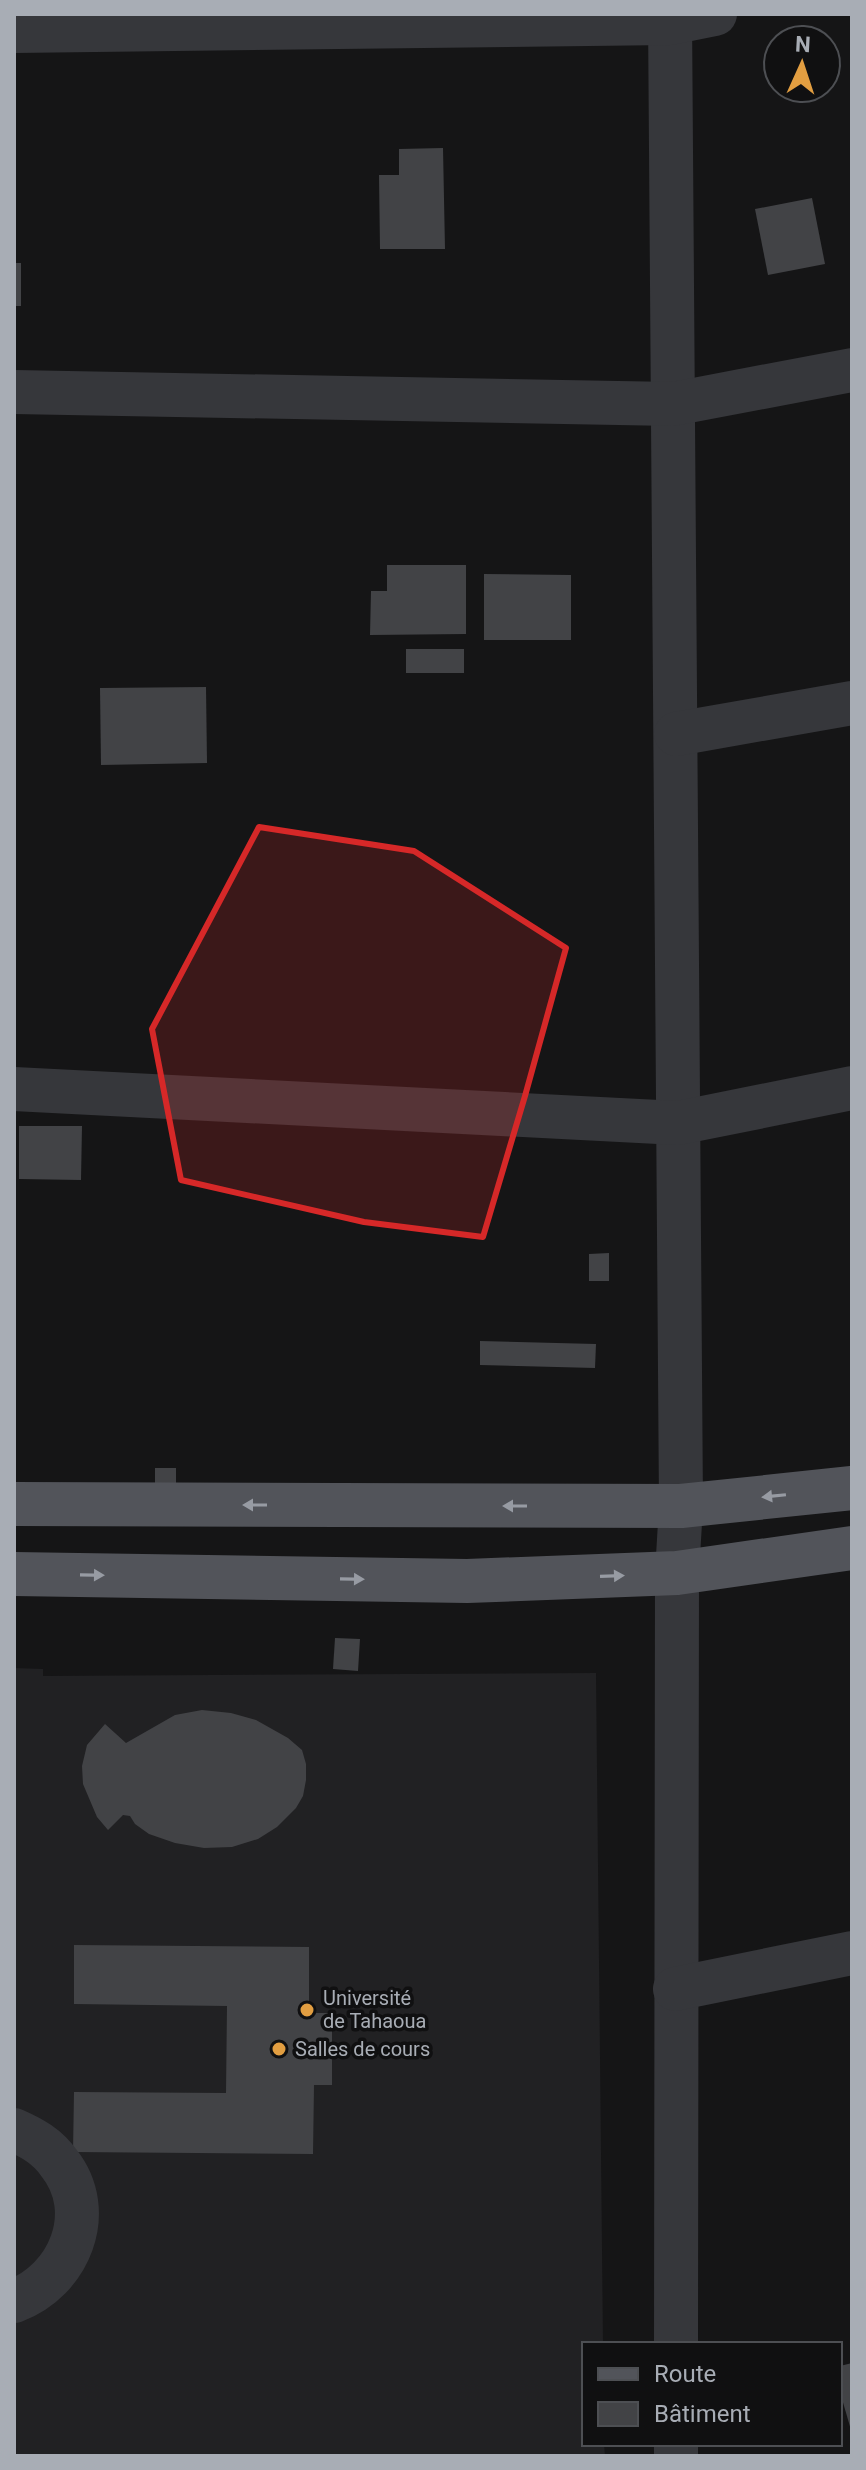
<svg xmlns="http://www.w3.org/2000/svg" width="866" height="2470" font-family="Roboto,sans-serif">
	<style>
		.built { fill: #212123 }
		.building { fill: #424346 }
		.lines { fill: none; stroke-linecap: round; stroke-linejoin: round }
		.minor { stroke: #36373b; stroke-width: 44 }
		.primary { stroke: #52545a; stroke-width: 44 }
		.oneway { fill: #979ba3 }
		.marked { fill: #d62828; fill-opacity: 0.2; stroke: #d62828; stroke-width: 6; stroke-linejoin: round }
		.poi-dot { fill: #e29e41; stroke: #101011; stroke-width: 3 }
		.labels { text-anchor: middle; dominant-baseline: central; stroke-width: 7; stroke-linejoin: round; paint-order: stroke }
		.poi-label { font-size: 20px; fill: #a8adb5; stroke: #101011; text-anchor: start }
	</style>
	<rect width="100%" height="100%" fill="#151516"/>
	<!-- built -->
	<path class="built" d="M14,1668L43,1669V1676L596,1673L603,2344H584V2444H604L605,2456H14Z"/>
	<!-- building -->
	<g class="building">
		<path d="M443,148L445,249H380L379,175H399V149Z"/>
		<path d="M812,198L825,264L768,275L755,209Z"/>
		<rect x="14" y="263" width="7" height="43"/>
		<path d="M387,565H466V634L370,635L371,591H387Z"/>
		<path d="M484,574L571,575V640H484Z"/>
		<rect x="406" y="649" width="58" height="24"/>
		<path d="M206,687L207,763L101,765L100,688Z"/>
		<path d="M19,1126H82L81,1180L19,1179Z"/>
		<path d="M609,1253V1281H589V1254Z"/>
		<path d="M480,1341L596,1344L595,1368L480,1365Z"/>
		<path d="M155,1468H176V1500L155,1499Z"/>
		<path d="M335,1638L360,1639L358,1671L333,1669Z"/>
		<path d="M202,1710L231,1713L256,1720L288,1738L302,1750L306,1764V1780L303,1796L296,1808L277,1827L258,1839L232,1847L204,1848L175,1843L149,1834L135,1824L130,1816L123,1815L108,1830L97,1817L83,1784L82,1766L87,1745L105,1724L126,1743L175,1715Z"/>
		<path d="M74,1945L309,1947V2013H332V2085H314L313,2154L73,2152L74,2092L226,2093L227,2006L74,2004Z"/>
		<path d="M852,2363V2430H851L840,2392V2366Z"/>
	</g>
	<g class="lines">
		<!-- minor -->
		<g class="minor">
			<path d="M670,14L681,1506L677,1573L676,2344"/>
			<path d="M14,31L670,23L715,14"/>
			<path d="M14,392L673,404L852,370"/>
			<path d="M676,734L852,703"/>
			<path d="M14,1089L678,1123L852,1088"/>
			<path d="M675,1989L852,1953"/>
			<path d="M14,2130C32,2138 47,2146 59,2163C98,2212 69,2281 14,2301"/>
			<path d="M676,2444V2456"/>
		</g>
		<!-- primary -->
		<g class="primary">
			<path d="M14,1504L681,1506L852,1488"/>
			<path d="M14,1574L467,1581L677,1573L852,1548"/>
		</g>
	</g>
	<!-- one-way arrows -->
	<defs><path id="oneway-solid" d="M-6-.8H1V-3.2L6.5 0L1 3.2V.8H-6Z" transform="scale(2)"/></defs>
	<g class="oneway">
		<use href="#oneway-solid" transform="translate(774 1496) rotate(174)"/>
		<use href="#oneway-solid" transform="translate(255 1505) rotate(-180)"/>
		<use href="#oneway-solid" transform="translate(515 1506) rotate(-180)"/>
		<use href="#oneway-solid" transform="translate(92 1575) rotate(1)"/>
		<use href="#oneway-solid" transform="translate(612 1576) rotate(-2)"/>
		<use href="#oneway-solid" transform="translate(352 1579) rotate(1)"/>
	</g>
	<!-- marked area -->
	<path class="marked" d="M259,827L414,851L566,948L525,1096L483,1237L364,1222L181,1180L152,1029Z"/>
	<!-- markers -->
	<g class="poi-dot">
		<circle cx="307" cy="2010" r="8"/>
		<circle cx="279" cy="2049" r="8"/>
	</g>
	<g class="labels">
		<!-- poi labels -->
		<g class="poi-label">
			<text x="323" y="1998">Université<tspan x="323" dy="23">de Tahaoua</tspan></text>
			<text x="295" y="2049">Salles de cours</text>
		</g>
	</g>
	<!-- border -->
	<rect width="866" height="2470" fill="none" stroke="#a8adb5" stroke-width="32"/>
	<!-- legend -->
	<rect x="582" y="2342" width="260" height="104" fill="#101011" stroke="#4d4f53" stroke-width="2"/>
	<rect x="598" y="2368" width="40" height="12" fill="#52545a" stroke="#4d4f53" stroke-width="2"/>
	<text x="654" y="2382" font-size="24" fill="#a8adb5">Route</text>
	<rect x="598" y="2402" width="40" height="24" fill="#424346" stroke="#4d4f53" stroke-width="2"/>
	<text x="654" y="2422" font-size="24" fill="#a8adb5">Bâtiment</text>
	<!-- north arrow -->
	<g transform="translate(802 64) rotate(3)"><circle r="38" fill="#101011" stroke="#4d4f53" stroke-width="2"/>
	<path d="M0-6L14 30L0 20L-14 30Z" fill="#e29e41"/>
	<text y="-12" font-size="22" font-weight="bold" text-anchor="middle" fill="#a8adb5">N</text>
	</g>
</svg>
